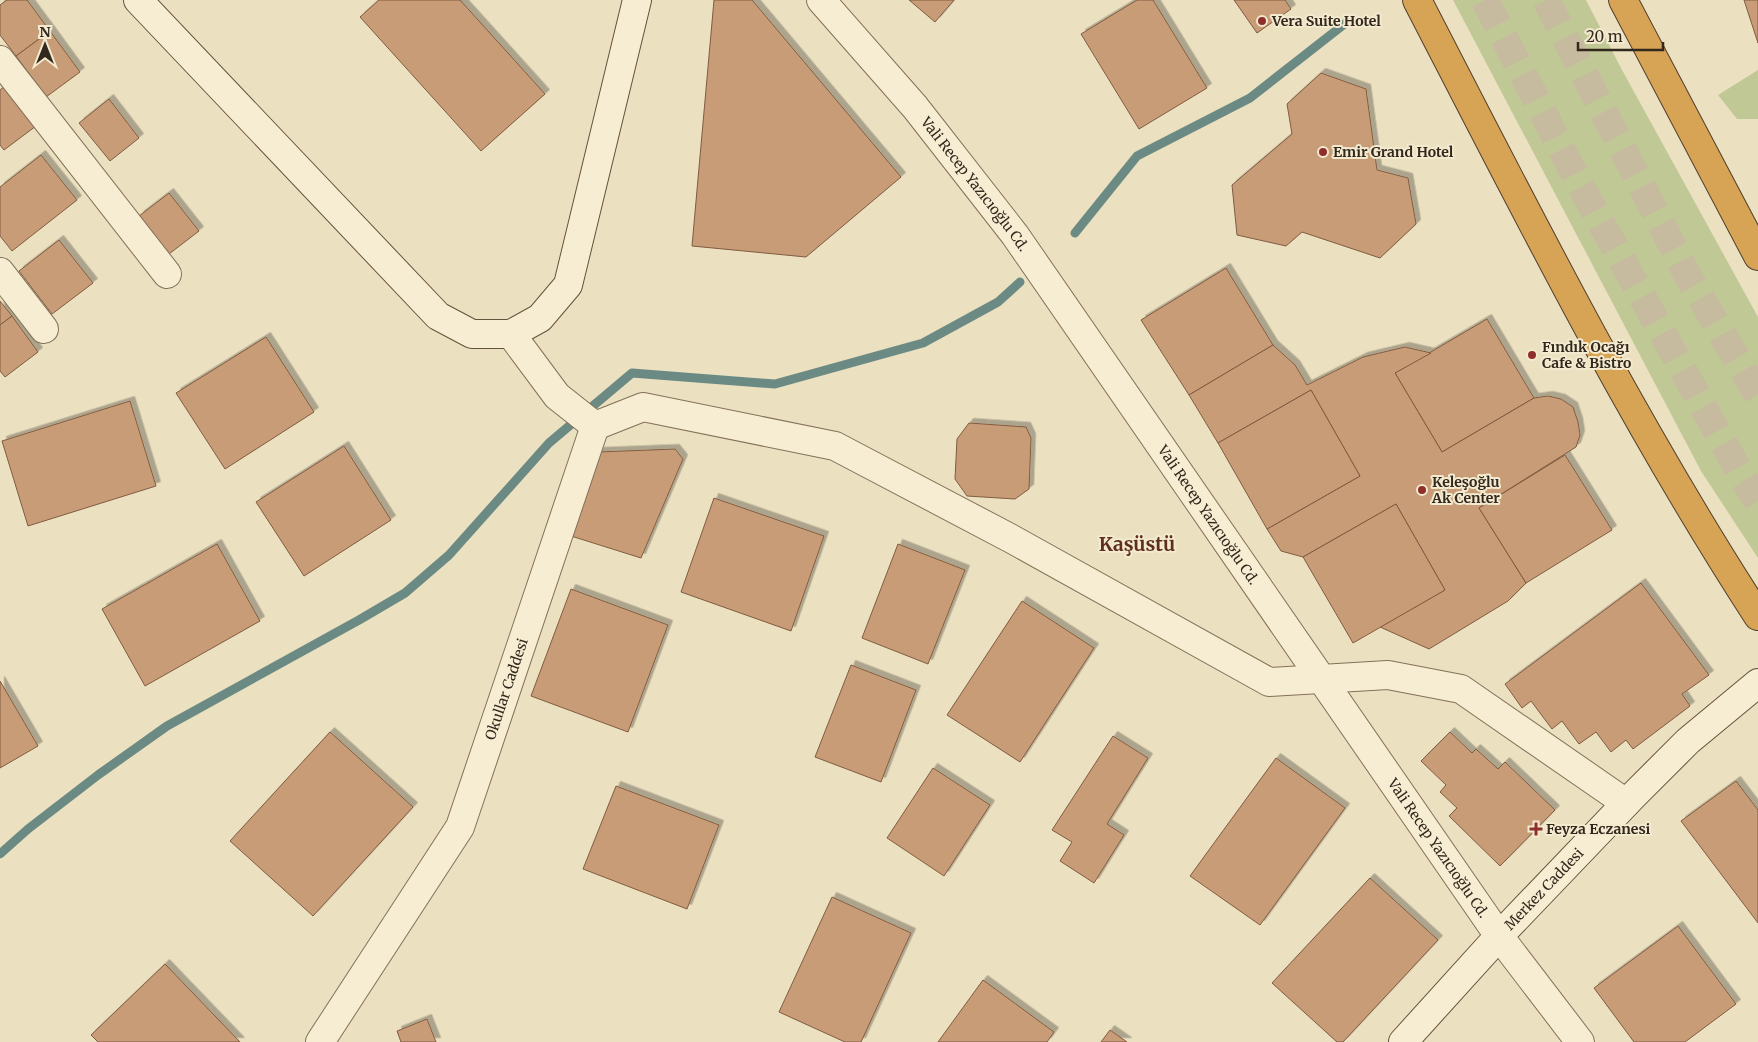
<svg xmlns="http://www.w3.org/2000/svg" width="1758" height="1042" font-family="Merriweather,serif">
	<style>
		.green { fill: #c0c895 }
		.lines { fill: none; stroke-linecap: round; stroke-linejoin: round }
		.stream { stroke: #6b8a84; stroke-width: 9 }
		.building { fill: #c79c77; stroke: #815c40; filter: url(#shadow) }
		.highway-tunnel { stroke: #c6bb9f; stroke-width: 28; stroke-dasharray: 28 14; stroke-linecap: butt }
		.street-casing { stroke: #837159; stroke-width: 30 }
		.secondary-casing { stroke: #65523c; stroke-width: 30 }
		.highway-casing { stroke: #513f2d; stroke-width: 30 }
		.street { stroke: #f7edd2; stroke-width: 28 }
		.secondary { stroke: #f7edd2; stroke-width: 28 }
		.highway { stroke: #d7a354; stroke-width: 28 }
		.poi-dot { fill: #8f2f2c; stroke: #f3eacf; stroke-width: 2 }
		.labels { text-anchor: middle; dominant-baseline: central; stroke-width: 4; stroke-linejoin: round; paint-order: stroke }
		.poi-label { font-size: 14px; font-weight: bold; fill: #33281d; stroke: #f3eacf; text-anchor: start }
		.street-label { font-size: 14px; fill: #33281d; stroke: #f3eacf }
		.district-label { font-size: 19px; font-weight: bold; fill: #5e2e1e; stroke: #f3eacf }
	</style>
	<defs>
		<filter id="shadow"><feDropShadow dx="4.5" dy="-4.5" stdDeviation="0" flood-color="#0004"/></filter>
	</defs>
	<rect width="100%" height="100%" fill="#ebe0c0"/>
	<!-- green -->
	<g class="green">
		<path d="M1453,0H1586L1622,70L1758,317V558L1701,471Z"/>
		<path d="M1758,70V119H1737L1718,95Z"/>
	</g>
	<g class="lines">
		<!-- stream -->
		<g class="stream">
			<path d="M1075,233L1137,156L1250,98L1347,22"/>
			<path d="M0,854L28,829L98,775L167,726L359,620L405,593L449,555L549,443L632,373L775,384L923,343L998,302L1020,282"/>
		</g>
	</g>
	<!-- building -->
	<g class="building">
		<path d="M7,0H27L50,31L16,56L0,35V5Z"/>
		<path d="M379,0H460L545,94L481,151L360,17Z"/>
		<path d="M714,0H752L901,177L806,257L692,246Z"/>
		<path d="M909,0H954L935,22Z"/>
		<path d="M1137,0H1153L1207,88L1139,129L1081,34Z"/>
		<path d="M1234,0H1285L1291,9L1257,33Z"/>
		<path d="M1744,0H1758V43Z"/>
		<path d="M50,31L80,72L46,97L16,56Z"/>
		<path d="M1321,73L1366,89L1377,170L1408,178L1416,224L1380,258L1302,232L1286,246L1237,235L1232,185L1292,134L1287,104Z"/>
		<path d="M5,86L36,126L4,150L0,145V90Z"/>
		<path d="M109,99L139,138L110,161L79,123Z"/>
		<path d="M41,155L77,200L12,251L0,236V187Z"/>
		<path d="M169,193L199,231L169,254L139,216Z"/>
		<path d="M59,240L93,283L52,314L19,271Z"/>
		<path d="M1226,268L1273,345L1189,395L1141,320Z"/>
		<path d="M0,301L12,316L0,325Z"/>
		<path d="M12,316L38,352L5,377L0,371V325Z"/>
		<path d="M1487,319L1534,398L1442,452L1395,373Z"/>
		<path d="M266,337L314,412L225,469L176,393Z"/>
		<path d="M1273,345L1295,365L1307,385L1363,357L1405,347L1431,353L1395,373L1442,452L1534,398L1548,396L1561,399L1573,407L1578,422L1580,435L1576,447L1479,508L1526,583L1508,601L1429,649L1380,627L1445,590L1396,504L1303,557L1281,551L1267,529L1360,476L1311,390L1218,443L1189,395Z"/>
		<path d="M1311,390L1360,476L1267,529L1218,443Z"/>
		<path d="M130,401L156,486L28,526L2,441Z"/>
		<path d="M969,423L1026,427L1031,438L1029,489L1015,499L967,496L955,479L957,439Z"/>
		<path d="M344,446L391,520L304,576L256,502Z"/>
		<path d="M675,449L683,459L641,558L571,536L599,452Z"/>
		<path d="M1565,455L1612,530L1526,583L1479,508Z"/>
		<path d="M714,498L824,536L791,631L681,592Z"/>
		<path d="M1396,504L1445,590L1353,643L1303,557Z"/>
		<path d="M217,544L260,621L145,686L102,609Z"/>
		<path d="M898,544L965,570L928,664L862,638Z"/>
		<path d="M1641,583L1709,675L1682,694L1690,706L1633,749L1626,740L1611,752L1596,732L1579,744L1562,721L1552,729L1531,701L1522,708L1505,684Z"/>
		<path d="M571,589L668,625L628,732L531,696Z"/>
		<path d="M1022,601L1094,648L1020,762L947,715Z"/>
		<path d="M851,665L916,690L881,782L815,757Z"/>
		<path d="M0,681L38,746L0,768Z"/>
		<path d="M330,732L413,807L313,916L230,841Z"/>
		<path d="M1450,732L1472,753L1476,749L1498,769L1505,762L1555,810L1500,866L1449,816L1457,808L1440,792L1446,785L1421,761Z"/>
		<path d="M1113,736L1148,758L1107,824L1124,835L1094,883L1060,861L1072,842L1052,830Z"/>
		<path d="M1276,758L1345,808L1260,925L1190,876Z"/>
		<path d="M933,768L990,805L944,876L887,838Z"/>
		<path d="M1736,781L1758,810V923L1681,821Z"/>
		<path d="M616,786L719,825L687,909L583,869Z"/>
		<path d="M1370,878L1438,940L1343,1042H1337L1272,983Z"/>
		<path d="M832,897L911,933L861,1042H845L779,1012Z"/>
		<path d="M1678,926L1736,1004L1685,1042H1634L1594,988Z"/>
		<path d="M165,964L240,1042H98L91,1035Z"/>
		<path d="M983,980L1054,1032L1047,1042H938Z"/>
		<path d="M427,1019L436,1042H401L397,1031Z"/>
		<path d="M1110,1030L1127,1042H1101Z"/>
	</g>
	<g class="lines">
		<!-- highway-tunnel -->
		<g class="highway-tunnel">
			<path d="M1485,0L1579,183L1744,480L1758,501"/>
			<path d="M1546,0L1688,276L1758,395"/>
		</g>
		<defs>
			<g id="street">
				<path id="s1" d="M821,0L915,107L1015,235L1499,936L1580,1042"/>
				<path d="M0,60L167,274"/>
				<path d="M0,272L44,329"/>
				<path d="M511,334L557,396L595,426"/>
				<path d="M595,426L643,407L835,446L1010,538L1269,682L1388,675L1461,689L1626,803"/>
				<path id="s2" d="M320,1042L460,827L595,426"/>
			</g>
			<g id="secondary">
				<path d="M138,0L438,316L472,334H511L540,318L568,285L637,0"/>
				<path id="s3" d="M1403,1042L1499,936L1633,796L1688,741L1758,683"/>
			</g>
			<g id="highway">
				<path d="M1417,0C1525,209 1630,419 1758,616"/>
				<path d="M1623,0L1758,256"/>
			</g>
		</defs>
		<!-- street casing -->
		<use href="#street" class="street-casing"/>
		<!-- secondary casing -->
		<use href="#secondary" class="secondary-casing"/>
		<!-- highway casing -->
		<use href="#highway" class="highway-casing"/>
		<!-- street -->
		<use href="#street" class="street"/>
		<!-- secondary -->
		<use href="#secondary" class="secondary"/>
		<!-- highway -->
		<use href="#highway" class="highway"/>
	</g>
	<!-- markers -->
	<g class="poi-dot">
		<circle cx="1262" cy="21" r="5"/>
		<circle cx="1323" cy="152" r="5"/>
		<circle cx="1532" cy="355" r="5"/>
		<circle cx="1422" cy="490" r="5"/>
		<path d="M1533.5 821.5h5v5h5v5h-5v5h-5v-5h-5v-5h5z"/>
	</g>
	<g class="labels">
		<!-- poi labels -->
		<g class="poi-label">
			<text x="1272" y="21">Vera Suite Hotel</text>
			<text x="1333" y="152">Emir Grand Hotel</text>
			<text x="1542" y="347">Fındık Ocağı<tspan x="1542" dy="16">Cafe &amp; Bistro</tspan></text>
			<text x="1432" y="482">Keleşoğlu<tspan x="1432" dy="16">Ak Center</tspan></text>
			<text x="1546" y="829">Feyza Eczanesi</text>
		</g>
		<!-- street labels -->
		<g class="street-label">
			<text stroke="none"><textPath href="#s1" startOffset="240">Vali Recep Yazıcıoğlu Cd.</textPath></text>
			<text stroke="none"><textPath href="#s1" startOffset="645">Vali Recep Yazıcıoğlu Cd.</textPath></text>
			<text stroke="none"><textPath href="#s2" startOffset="402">Okullar Caddesi</textPath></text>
			<text stroke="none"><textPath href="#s1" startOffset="1050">Vali Recep Yazıcıoğlu Cd.</textPath></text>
			<text stroke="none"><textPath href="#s3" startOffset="208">Merkez Caddesi</textPath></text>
		</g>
		<!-- district labels -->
		<g class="district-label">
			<text x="1137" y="544">Kaşüstü</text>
		</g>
	</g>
	<!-- north arrow -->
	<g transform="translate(45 45)" stroke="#f3eacf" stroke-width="4" paint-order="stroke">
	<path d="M0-4L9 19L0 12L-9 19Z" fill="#33281d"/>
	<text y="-8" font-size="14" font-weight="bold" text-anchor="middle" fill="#33281d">N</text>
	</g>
	<!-- scale -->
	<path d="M1578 42v8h85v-8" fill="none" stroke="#33281d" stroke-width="2.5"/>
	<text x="1586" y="42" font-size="15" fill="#33281d" stroke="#f3eacf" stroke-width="4" paint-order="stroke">20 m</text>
</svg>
